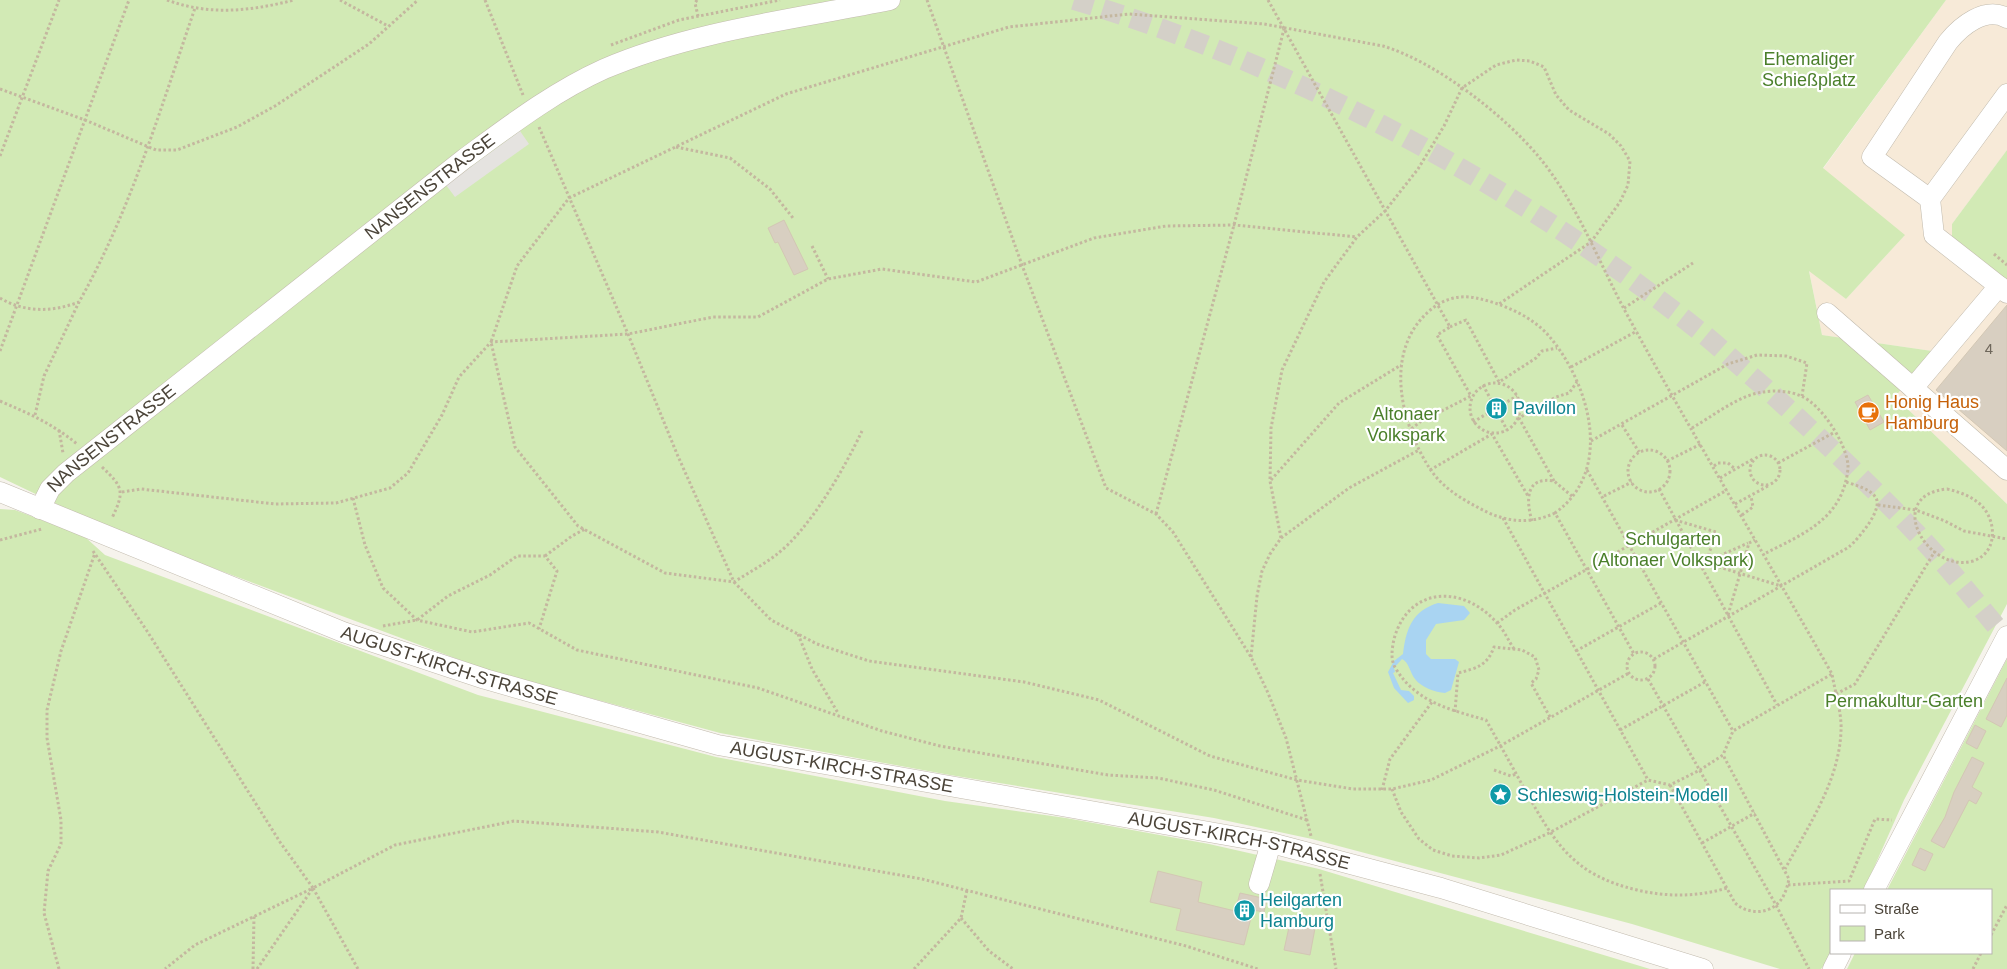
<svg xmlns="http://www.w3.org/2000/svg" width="2007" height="969" font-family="Arial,sans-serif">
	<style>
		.commercial { fill: #f7ead8 }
		.green { fill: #d2eab5 }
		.parking { fill: #e5e3e0 }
		.water { fill: #a9d4f2 }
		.building { fill: #d8cfc1; stroke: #d3c7b4 }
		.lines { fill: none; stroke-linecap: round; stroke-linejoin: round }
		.minor-tunnel { stroke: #d4d0c8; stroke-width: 20; stroke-dasharray: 20 10; stroke-linecap: butt }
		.minor-casing { stroke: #c2bbae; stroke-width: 21 }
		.path { stroke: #c4b79f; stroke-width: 3; stroke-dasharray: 2.5 2.5; stroke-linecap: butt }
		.minor { stroke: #fff; stroke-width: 20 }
		.labels { text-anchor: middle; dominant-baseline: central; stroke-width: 4.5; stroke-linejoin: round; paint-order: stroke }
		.number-label { font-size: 15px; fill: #6e675b }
		.park-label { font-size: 18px; fill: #4a7f2a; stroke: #fff }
		.street-label { font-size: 18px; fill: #4b4439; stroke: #fff }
		.food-label { font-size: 18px; fill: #c56008; stroke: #fff; text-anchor: start }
		.culture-label { font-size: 18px; fill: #0d838f; stroke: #fff; text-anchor: start }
	</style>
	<rect width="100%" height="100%" fill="#f6f3ec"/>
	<!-- commercial -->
	<path class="commercial" d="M1946,0H2007V150L1952,224L2007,280V504L1895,397L1932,351L1822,335L1809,270L1846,299L1904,236L1823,169Z"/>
	<!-- green -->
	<g class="green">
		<path d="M0,0H1946L1823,168L1905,235L1846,299L1809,271L1822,335L1932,351L1895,397L2007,504V604L1904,800L1864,890H1831L1832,955L1821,969H1780L1632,924L1312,839L1214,818L950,775L720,733L487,670L111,530L0,477Z"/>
		<path d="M2007,150V280L1952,237V224Z"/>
		<path d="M0,509L15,510L84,536L105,555L478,695L716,757L945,801L1066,818L1209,844L1319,869L1650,969H0Z"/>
		<path d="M2007,659V969H1847L1855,953H1991V890H1887Z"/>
	</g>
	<!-- parking -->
	<path class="parking" d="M520,131L529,144L455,197L446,185Z"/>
	<!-- water -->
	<path class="water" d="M1438,603L1464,606L1470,613L1464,620L1436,624L1426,640V654L1431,659H1455L1459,662L1451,690L1445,693C1435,692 1422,688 1415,679C1410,673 1409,662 1402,659L1394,668L1395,672L1393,673L1401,690L1409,691L1414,696V700L1408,703L1394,688L1388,672L1394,661L1403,654C1406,629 1412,611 1438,603Z"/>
	<!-- building -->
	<g class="building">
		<path d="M784,220L808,269L794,275L778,242L775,243L768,228Z"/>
		<path d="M2007,305V451L1936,390Z"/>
		<path d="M1868,395L1884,422L1870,430L1855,402Z"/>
		<circle cx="1497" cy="408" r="8"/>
		<path d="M2007,678V715L2001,727L1986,719Z"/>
		<path d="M1975,725L1986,731L1977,749L1966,743Z"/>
		<path d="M1972,757L1984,763L1972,787L1982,793L1976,804L1969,800L1944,848L1931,841L1945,817L1954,792Z"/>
		<path d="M1920,848L1933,854L1925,871L1912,865Z"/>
		<path d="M1158,871L1202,882L1198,902L1235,911L1240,893L1267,899L1264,912L1253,910L1244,945L1176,930L1181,909L1150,902Z"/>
		<path d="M1291,918L1316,923L1310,955L1284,950Z"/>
	</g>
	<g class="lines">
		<!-- minor-tunnel -->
		<path class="minor-tunnel" d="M1074,0C1300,67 1518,186 1702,333C1723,350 1743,369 1763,386C1816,434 1868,482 1917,534C1949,567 1977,604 2007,639"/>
		<defs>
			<g id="minor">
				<path d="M1930,199L1872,157L1948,42C1961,26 1985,6 2007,18"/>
				<path d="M1999,286L1934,235L1930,199L2007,94"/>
				<path d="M2007,293L1999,286L1913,388L2007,470"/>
				<path d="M1827,313L1913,388"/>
				<path id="s1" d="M0,492L343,632L485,679L718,745L1271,843L1441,888L1703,969"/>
				<path id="s2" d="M40,509L50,489L66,473L464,159C509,126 553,92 604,69C692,31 796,19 890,0"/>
				<path d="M1259,884L1271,843"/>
				<path d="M1874,890L2007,636"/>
				<path d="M1833,969L1841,953"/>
			</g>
		</defs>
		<!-- minor casing -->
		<use href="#minor" class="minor-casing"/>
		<!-- path -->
		<g class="path">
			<path d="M167,0C210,16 251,11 294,0"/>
			<path d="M340,0L388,26"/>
			<path d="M485,0L523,95"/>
			<path d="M697,0L695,3L698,16"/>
			<path d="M927,0L1022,265L1106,488L1156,514L1173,532L1251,657L1268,693L1286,738L1311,836"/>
			<path d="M1268,0L1450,327L1437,335L1471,396L1420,422L1411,429"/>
			<path d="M611,45L679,20L780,0"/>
			<path d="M0,89L85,120L156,150H177L237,127L275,106L369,44L418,0"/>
			<path d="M539,127L628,334L677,454L734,582L771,620L817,644L869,661L1024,682L1099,700L1210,756L1297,780L1353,789H1392L1431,780L1500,746L1629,673"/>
			<path d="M676,147L730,158L770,189L793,218"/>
			<path d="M0,156L59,0"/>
			<path d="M812,246L828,279"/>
			<path d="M1994,254L2007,265"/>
			<path d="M0,298C25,313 53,312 79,302C131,210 161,107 195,8"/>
			<path d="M1624,308L1693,263"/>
			<path d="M1450,327L1466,320L1499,382L1536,358L1542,351L1557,348"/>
			<path d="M0,351L129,0"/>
			<path d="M1571,367L1637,331"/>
			<circle cx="1495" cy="408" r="25"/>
			<path d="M1483,385L1507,430"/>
			<path d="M0,401C28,413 53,424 77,444"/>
			<path d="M35,415L44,376L79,302"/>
			<path d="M1473,422L1517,396"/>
			<path d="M1622,425L1639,452"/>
			<path d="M1692,428C1713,416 1739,395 1763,392C1775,390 1790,391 1801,396C1821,404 1847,444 1848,466C1848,476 1844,490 1839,499C1824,527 1791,540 1764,554"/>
			<path d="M59,430L63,453"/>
			<path d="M862,431C844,469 810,529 776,555C763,565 748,573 734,582L665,573L578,526L515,447L491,342L517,266L569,198L786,94L1009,27L1129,14L1264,24L1383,46C1436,62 1503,114 1539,157C1576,202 1597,258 1624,309C1691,432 1763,552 1832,674C1835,692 1842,713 1841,731C1839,782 1808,826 1785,869"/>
			<path d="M1591,441L1728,364L1757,355L1786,356L1807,363L1802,396"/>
			<circle cx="1649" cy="471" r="21"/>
			<circle cx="1765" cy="470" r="15"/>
			<path d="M1667,461L1701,444"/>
			<path d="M1778,463L1835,432"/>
			<path d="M1714,466L1718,463H1728L1735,469"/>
			<path d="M102,467C123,487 125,491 112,518"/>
			<path d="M1430,470L1492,434L1528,496"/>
			<path d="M1587,470L1733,731"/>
			<path d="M1720,478L1753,459"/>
			<path d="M1271,480L1339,403L1401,365"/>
			<path d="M1554,481L1519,418L1556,397L1569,393L1577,382"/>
			<path d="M1659,489L1777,705"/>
			<path d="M1947,489C1960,492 1971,496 1981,505C1997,521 1998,553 1973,561C1927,574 1883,495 1947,489Z"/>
			<path d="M122,492L141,489L275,504L336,503L390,488L408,473L442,415L459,377L491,342L628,334L713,317H758L828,279L882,269L976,282L1094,238L1166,226L1234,225L1357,237"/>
			<path d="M1604,496L1632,482"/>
			<path d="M353,498L365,545L383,588L417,620L472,632L529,623L577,650L758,688L882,731L940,746L1108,775L1158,778L1214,790L1307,820"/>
			<path d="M1735,504L1768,486"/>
			<path d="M1878,505L1916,510L1945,521L1964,531L2007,539"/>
			<path d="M1555,513C1529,525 1504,522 1479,508C1460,498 1442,487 1430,469C1401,424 1383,353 1428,312C1441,300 1458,294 1476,298C1501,303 1532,316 1549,336C1589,383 1615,470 1555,513L1634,654"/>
			<path d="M1156,514L1234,225L1284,29"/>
			<path d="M1742,515L1753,507L1751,496"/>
			<path d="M1503,518L1648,780"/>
			<path d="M1675,520L1716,532L1706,563"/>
			<path d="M1532,521C1526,501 1525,476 1554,481L1573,497"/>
			<path d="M1281,538L1270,481L1271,428L1282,370L1324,282L1357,237L1385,211L1418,169L1444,126L1462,88L1496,65L1516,60L1530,61L1544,67L1556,95L1569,110L1609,134L1621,146L1630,161L1628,185L1620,202L1591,242L1499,304"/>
			<path d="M0,540L42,529"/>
			<path d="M93,551L147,631L280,842L313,888L195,945L165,969"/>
			<path d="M545,556L572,536L585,529"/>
			<path d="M1706,562L1748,543"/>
			<path d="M1700,566L1706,563L1781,586"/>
			<path d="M1728,615L1749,543L1755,540"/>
			<path d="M1497,623L1515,610L1727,490"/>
			<path d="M383,626L417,620L448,596L490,575L517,556H545L557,571L539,629"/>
			<path d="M798,634L812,669L838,713"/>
			<path d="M1514,649C1508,640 1504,630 1497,623C1464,585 1409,585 1394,639C1392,649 1390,660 1396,669C1416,702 1451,710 1486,720C1499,743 1512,766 1525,790C1555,843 1573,875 1637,890C1667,897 1697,897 1727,888"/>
			<path d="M1576,651L1661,603"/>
			<circle cx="1641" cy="666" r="14"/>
			<path d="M1251,657L1257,596L1262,571L1270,554L1281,538L1349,488L1419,450"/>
			<path d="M1654,659L1849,547C1858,539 1883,510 1876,498C1871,489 1855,485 1846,482"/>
			<path d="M1648,679L1776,905L1809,969"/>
			<path d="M1836,694L1855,684L1935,551"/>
			<path d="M1455,712L1458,673C1477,668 1487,666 1494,647L1522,650L1535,657L1539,670L1536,679L1531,683L1550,717"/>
			<path d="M1620,730L1705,682"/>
			<path d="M1494,770L1511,776L1516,774"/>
			<path d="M1670,785L1735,903C1746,913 1764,915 1776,905C1784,899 1787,888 1789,879L1723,755"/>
			<path d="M1392,789L1401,812L1419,839L1433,850L1452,856L1479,858L1501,855L1549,833L1648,780L1670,785L1700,770L1723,755L1733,731L1832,674"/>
			<path d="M1382,790L1390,759L1432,702"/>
			<path d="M1702,843L1755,813"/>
			<path d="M1320,874L1336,969"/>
			<path d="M1788,885L1849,881L1875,819L1892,820"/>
			<path d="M313,888L358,969"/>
			<path d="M961,918L989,951L1013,969"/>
			<path d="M1991,935L2007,905"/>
			<path d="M59,969L44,913L48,871L61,844V820L47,738V710L61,651L95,553"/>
			<path d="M253,969L254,915"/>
			<path d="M257,969L313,888L395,845L514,821L658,832L922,879L1186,946L1258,969"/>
			<path d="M914,969L961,918L967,890"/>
			<path d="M1973,969L1981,953"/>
		</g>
		<!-- minor -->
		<use href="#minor" class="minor"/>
	</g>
	<!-- icons -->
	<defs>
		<symbol id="building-disc" viewBox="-11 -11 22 22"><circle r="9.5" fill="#0f9aa8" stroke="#fff"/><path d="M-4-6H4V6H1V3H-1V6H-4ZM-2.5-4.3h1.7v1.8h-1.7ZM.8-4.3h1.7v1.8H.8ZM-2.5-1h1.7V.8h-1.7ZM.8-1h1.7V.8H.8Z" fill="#fff"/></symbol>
		<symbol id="cafe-disc" viewBox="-11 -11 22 22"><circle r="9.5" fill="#e8710a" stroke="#fff"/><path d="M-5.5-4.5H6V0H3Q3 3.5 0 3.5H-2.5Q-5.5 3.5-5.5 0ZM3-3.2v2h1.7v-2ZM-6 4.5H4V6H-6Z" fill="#fff"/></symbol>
		<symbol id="sight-disc" viewBox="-11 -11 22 22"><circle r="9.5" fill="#0f9aa8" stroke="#fff"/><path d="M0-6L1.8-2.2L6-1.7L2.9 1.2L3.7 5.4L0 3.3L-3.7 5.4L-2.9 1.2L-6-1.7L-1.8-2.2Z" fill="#fff"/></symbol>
	</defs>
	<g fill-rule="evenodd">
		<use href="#building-disc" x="1484" y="396" width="25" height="25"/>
		<use href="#cafe-disc" x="1856" y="400" width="25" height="25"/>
		<use href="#sight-disc" x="1488" y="782" width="25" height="25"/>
		<use href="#building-disc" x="1232" y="898" width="25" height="25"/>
	</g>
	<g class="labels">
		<!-- number labels -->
		<g class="number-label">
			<text x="1989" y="348">4</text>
		</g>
		<!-- park labels -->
		<g class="park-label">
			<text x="1809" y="59">Ehemaliger<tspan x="1809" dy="21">Schießplatz</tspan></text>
			<text x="1406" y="414">Altonaer<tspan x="1406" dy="21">Volkspark</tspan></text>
			<text x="1673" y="539">Schulgarten<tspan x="1673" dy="21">(Altonaer Volkspark)</tspan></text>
			<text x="1904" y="701">Permakultur-Garten</text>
		</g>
		<!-- street labels -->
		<g class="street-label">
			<text stroke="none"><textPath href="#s2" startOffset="508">NANSENSTRASSE</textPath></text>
			<text stroke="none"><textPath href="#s2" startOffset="102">NANSENSTRASSE</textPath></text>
			<text stroke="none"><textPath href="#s1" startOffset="482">AUGUST-KIRCH-STRASSE</textPath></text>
			<text stroke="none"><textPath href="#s1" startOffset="888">AUGUST-KIRCH-STRASSE</textPath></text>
			<text stroke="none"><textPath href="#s1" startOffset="1292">AUGUST-KIRCH-STRASSE</textPath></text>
		</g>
		<!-- food labels -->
		<g class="food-label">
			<text x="1885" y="402">Honig Haus<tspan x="1885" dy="21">Hamburg</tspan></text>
		</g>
		<!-- culture labels -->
		<g class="culture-label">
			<text x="1513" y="408">Pavillon</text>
			<text x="1517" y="795">Schleswig-Holstein-Modell</text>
			<text x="1260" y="900">Heilgarten<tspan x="1260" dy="21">Hamburg</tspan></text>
		</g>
	</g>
	<!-- legend -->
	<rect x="1830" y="889" width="162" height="65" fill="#ffffff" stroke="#b7b4b0"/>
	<rect x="1840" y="905" width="25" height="8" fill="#ffffff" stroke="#b7b4b0"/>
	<text x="1874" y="914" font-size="15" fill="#4b4439">Straße</text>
	<rect x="1840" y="926" width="25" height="15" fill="#d2eab5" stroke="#b7b4b0"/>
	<text x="1874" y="939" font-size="15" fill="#4b4439">Park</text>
</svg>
